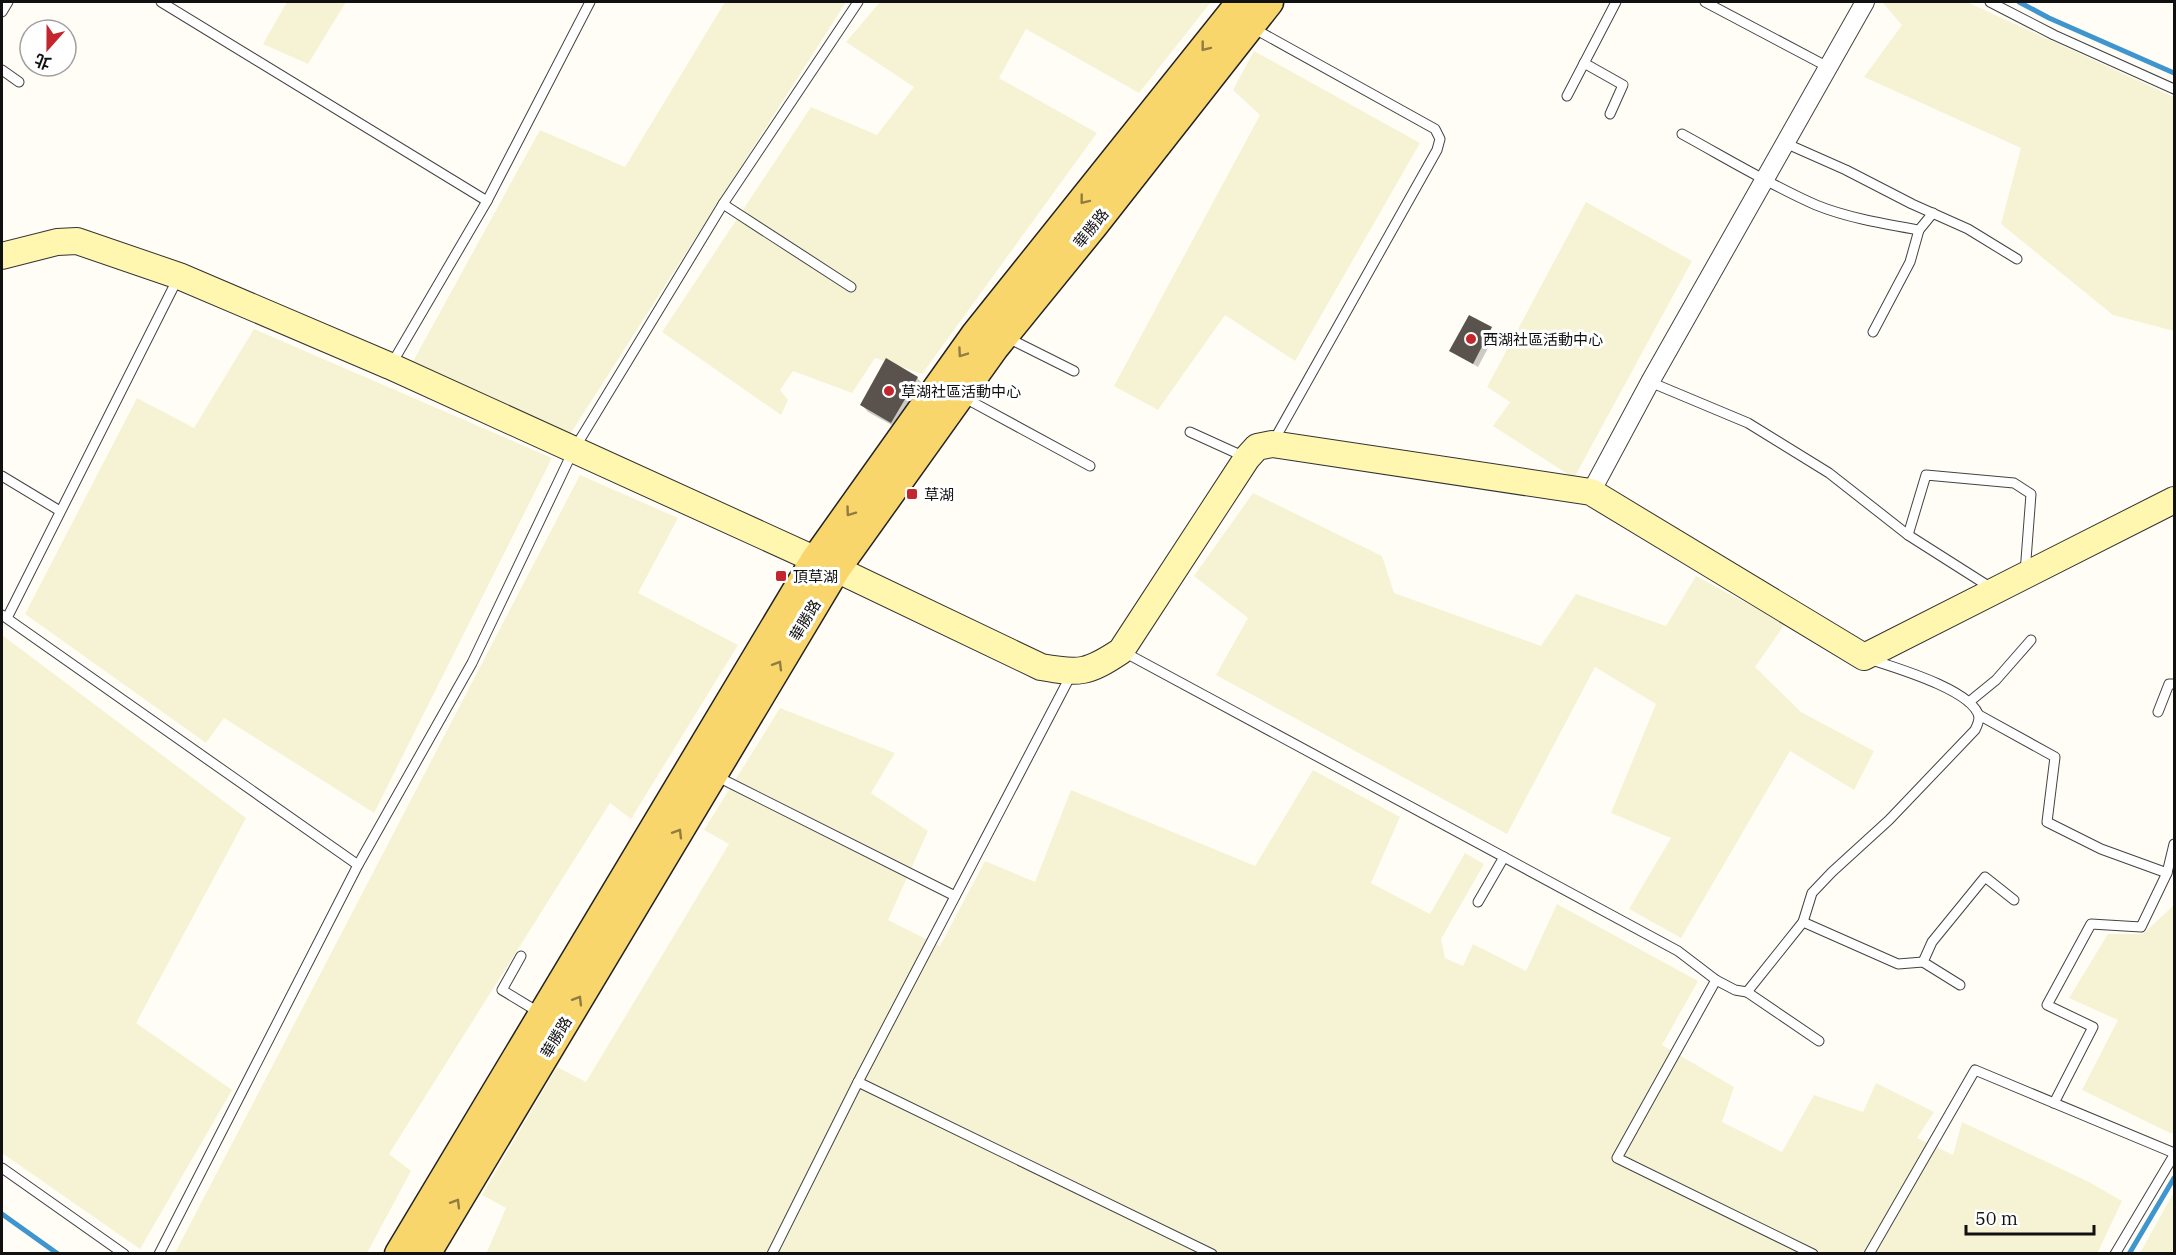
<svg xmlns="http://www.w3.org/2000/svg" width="2176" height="1255" font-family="'IBM Plex Serif','Noto Sans TC',serif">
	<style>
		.farmland { fill: #f6f3d4 }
		.shadow { fill: #0003 }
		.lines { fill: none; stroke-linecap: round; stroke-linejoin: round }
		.stream { stroke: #3f96cf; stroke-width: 5 }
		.building { fill: #5a524d }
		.lane-casing { stroke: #444; stroke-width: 11 }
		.street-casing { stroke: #444; stroke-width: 20 }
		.secondary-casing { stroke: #333; stroke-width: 28 }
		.primary-casing { stroke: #222; stroke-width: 31 }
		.lane { stroke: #fff; stroke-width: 9 }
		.street { stroke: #fff; stroke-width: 18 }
		.secondary { stroke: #fff6b0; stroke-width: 26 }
		.primary { stroke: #f9d66b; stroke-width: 28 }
		.oneway { stroke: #917d42 }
		.poi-dot { fill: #c4262e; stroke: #fff; stroke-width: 2 }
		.labels { text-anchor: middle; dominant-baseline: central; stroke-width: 6; stroke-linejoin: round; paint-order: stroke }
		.street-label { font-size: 15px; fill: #111; stroke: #fff }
		.poi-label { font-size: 15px; fill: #111; stroke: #fff; text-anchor: start }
	</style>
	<rect width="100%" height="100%" fill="#fffdf5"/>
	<!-- farmland -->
	<g class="farmland">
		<path d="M287,2H346L308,64L263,44Z"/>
		<path d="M725,2H846L569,436L411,365L540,130L625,167Z"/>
		<path d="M880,2H1211L1139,93L1026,29L999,78L1097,133L922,374L875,358L852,393L793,371L780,390L788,400L781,415L662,332L811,107L877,135L914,87L846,42Z"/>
		<path d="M1882,2H1967L2174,97V331L2113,315L2001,224L2021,148L1864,77L1902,25Z"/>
		<path d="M1254,51L1420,143L1295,361L1225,315L1158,410L1114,386L1260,115L1233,90Z"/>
		<path d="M1586,202L1692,261L1574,478L1493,426L1510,402L1487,387Z"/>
		<path d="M254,329L552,458L374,813L224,718L206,743L25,614L137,398L194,428Z"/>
		<path d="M580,475L678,518L638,593L738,645L631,819L610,803L389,1154L411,1171L367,1253H175Z"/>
		<path d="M1253,493L1382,556L1394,593L1541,646L1576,594L1666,626L1696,576L1785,624L1755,667L1801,712L1874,751L1854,790L1790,751L1681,938L1629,909L1671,838L1611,813L1656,704L1595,667L1507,834L1216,675L1248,618L1194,576Z"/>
		<path d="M2,635L246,818L136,1023L232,1090L140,1249L2,1153Z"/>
		<path d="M780,708L895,753L871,793L928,831L888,920L940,946L985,861L1035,882L1071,790L1255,866L1313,770L1400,817L1371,883L1430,914L1465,853L1484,864L1441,939L1445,958L1463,966L1473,944L1526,971L1557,904L1698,981L1662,1045L1734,1087L1722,1122L1782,1152L1814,1095L1863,1112L1876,1083L1934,1112L1917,1138L1953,1155L1962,1122L2089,1182L2122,1201L2097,1254H486L506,1208L482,1195L557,1067L586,1082L729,844L704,830Z"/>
		<path d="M2174,905V1129L2172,1134L2082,1090L2118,1020L2069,998L2108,934H2143Z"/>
		<path d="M2174,1192V1253H2140Z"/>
	</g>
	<!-- shadow -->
	<g class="shadow">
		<path d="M1470,317L1496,333L1478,367L1451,351Z"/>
		<path d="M917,378L924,385L899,429L868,412L861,404Z"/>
	</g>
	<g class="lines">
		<!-- stream -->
		<g class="stream">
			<path d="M2019,2L2049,18L2174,73"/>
			<path d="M2,1214L58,1254"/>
			<path d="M2129,1254L2174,1178"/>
		</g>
	</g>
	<!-- building -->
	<g class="building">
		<path d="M1469,315L1492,327L1473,364L1449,351Z"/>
		<path d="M886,358L918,377L891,423L860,405Z"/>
	</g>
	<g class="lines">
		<defs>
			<g id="lane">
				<path d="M161,2L487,201"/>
				<path d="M1705,2L1828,67"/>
				<path d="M1990,2L2054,35L2174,89"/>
				<path d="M2,12L8,2"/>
				<path d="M1253,28L1435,129L1440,139L1437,150L1273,442"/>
				<path d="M1584,63L1623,85L1610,114"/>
				<path d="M2,70L19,82"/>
				<path d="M1567,96L1616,2"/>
				<path d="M1682,134C1726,158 1770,185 1816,205C1848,218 1885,224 1919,230L1933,213"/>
				<path d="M1785,143L1846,170L1912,204L1968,229L2017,259"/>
				<path d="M723,204L851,287"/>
				<path d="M1873,332L1910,262L1919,230"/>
				<path d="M1006,337L1074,371"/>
				<path d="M391,365L487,201L590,2"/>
				<path d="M1650,382L1748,423L1829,473L1908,535L1993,589"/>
				<path d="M963,397L1090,466"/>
				<path d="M1190,432L1245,457"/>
				<path d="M2,476L60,511"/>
				<path d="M1908,535L1926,475L2014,483L2031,494L2025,573"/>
				<path d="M2,615L358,865"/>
				<path d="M7,618L178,278"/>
				<path d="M1122,651L1678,951L1716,980L1617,1158L1813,1254"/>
				<path d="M1969,702L1996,680L2031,640"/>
				<path d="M2158,712L2169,684H2174"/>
				<path d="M1979,715L2055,757L2047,822L2101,849L2167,873"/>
				<path d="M716,776L955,896"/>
				<path d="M1478,902L1504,857"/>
				<path d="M1803,922L1898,964L1923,962"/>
				<path d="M521,956L502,990L540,1013"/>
				<path d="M1716,980L1735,990L1747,992L1803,922L1812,893L1832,872L1889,820L1975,730C1977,726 1979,722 1979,717C1974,690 1893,667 1869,659"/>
				<path d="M1960,985L1923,962L1932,942L1985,877L2014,900"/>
				<path d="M1747,992L1819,1041"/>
				<path d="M858,1082L1212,1254"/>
				<path d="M2054,1103L2093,1027L2047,1005L2091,924L2141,927L2167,873L2174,844"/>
				<path d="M2,1168L124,1254"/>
				<path d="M159,1254L358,865L472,663L573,451L723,204L858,2"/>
				<path d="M772,1254L858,1082L1072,673"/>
				<path d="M1869,1254L1975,1070L2174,1153"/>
				<path d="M2115,1254L2174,1155"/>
			</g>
			<path id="street" d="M1591,492L1650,382L1865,2"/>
			<path id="secondary" d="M2,256L57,242L77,241L179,276L390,366L836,569L1041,667C1080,674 1088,673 1121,651L1247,458L1257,447L1272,444L1591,492L1864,657L2174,500"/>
			<g id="primary">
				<path d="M399,1254L815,560L975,335L1241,2"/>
				<path d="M426,1254L836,569L994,348L1094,225L1269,2"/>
			</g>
		</defs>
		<!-- lane casing -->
		<use href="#lane" class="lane-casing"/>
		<!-- street casing -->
		<use href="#street" class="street-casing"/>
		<!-- secondary casing -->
		<use href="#secondary" class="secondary-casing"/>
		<!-- primary casing -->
		<use href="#primary" class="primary-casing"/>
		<!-- lane -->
		<use href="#lane" class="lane"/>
		<!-- street -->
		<use href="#street" class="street"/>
		<!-- secondary -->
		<use href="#secondary" class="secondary"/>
		<!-- primary -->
		<use href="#primary" class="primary"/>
	</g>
	<!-- one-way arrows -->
	<defs><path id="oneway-chevron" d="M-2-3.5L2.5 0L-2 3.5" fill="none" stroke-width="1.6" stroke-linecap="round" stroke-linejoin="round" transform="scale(1.5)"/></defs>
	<g class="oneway">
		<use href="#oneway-chevron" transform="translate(1205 47) rotate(128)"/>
		<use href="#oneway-chevron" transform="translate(1084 200) rotate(128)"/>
		<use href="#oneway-chevron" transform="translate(962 353) rotate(125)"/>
		<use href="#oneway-chevron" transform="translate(850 512) rotate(126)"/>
		<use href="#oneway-chevron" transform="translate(778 665) rotate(-59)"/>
		<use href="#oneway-chevron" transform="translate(678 833) rotate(-59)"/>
		<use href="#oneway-chevron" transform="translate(578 1000) rotate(-59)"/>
		<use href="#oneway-chevron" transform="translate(456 1203) rotate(-59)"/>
	</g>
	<!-- markers -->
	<g class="poi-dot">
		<circle cx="1471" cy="339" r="6"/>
		<circle cx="889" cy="391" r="6"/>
		<rect x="906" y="488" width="12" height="12" rx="3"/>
		<rect x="775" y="570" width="12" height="12" rx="3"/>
	</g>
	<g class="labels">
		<!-- street labels -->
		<g class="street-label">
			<text transform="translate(1091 228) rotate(-51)">華勝路</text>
			<text transform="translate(805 620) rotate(-59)">華勝路</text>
			<text transform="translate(556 1037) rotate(-59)">華勝路</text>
		</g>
		<!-- poi labels -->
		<g class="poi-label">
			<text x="1483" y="339">西湖社區活動中心</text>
			<text x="901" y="391">草湖社區活動中心</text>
			<text x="924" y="494">草湖</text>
			<text x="793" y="576">頂草湖</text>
		</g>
	</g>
	<!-- border -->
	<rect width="2176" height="1255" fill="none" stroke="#111111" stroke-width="6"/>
	<!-- north arrow -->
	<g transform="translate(48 48) rotate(201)"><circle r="28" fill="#ffffff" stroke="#a0a0a0" stroke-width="1.5"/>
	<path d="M0-4.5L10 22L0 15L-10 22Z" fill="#c4262e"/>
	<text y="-9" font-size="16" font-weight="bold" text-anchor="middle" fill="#111111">北</text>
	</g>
	<!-- scale -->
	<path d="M1966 1225v9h128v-9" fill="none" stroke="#111111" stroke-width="3"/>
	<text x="1975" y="1225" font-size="18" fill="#111111" stroke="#ffffff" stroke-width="4.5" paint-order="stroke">50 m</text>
</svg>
